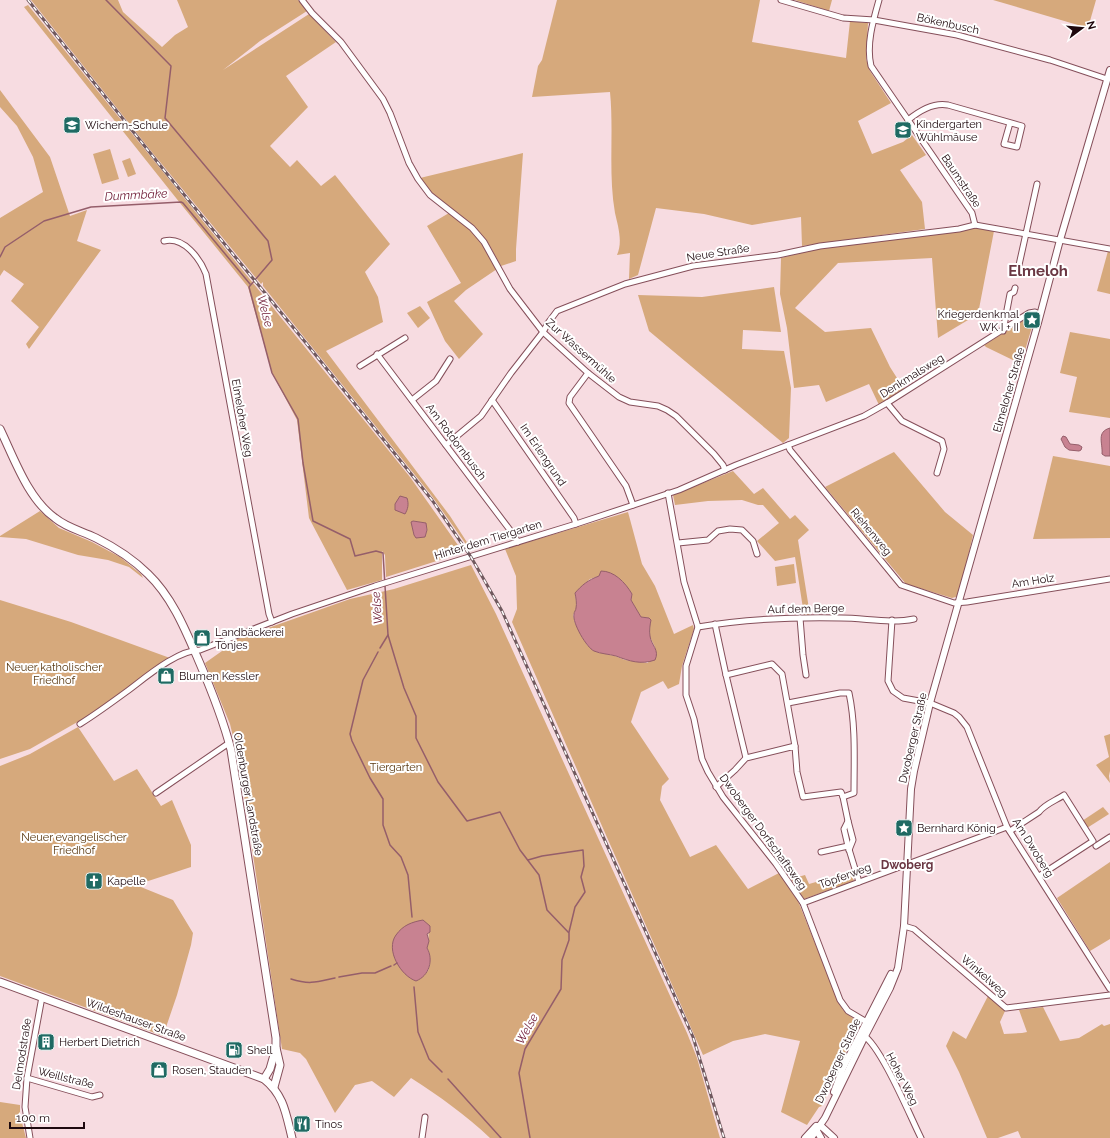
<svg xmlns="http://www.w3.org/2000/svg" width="1110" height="1138" font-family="Raleway,sans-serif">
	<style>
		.green { fill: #d6a97c; fill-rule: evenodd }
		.water { fill: #c88291; stroke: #955e6a }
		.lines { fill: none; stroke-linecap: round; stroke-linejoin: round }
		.stream { stroke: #955e6a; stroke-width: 1.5 }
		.minor-casing { stroke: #854f5a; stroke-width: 7 }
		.tertiary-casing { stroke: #854f5a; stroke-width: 8 }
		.secondary-casing { stroke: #854f5a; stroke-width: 9 }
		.minor { stroke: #fff; stroke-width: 5 }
		.tertiary { stroke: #fff; stroke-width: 6 }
		.secondary { stroke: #fff; stroke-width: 7 }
		.rail-casing { stroke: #70595e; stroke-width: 3 }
		.rail { stroke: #fff; stroke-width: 1.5; stroke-dasharray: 4.5; stroke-linecap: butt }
		.labels { text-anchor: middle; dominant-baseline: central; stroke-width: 4; stroke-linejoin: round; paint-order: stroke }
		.street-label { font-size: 11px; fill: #1e090e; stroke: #fff }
		.poi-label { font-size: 11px; fill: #1e090e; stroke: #fff; text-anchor: start }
		.park-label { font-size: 11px; fill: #5a3911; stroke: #fff }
		.water-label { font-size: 12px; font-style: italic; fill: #6d1934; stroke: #fff }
		.neighbourhood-label { font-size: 12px; font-weight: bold; fill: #6a3743; stroke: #fff }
		.district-label { font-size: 15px; font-weight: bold; fill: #6a3743; stroke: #fff }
	</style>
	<rect width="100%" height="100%" fill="#f7dce1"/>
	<!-- green -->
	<g class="green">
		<path d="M31,0H118L123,12L162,47L175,35L188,27L177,0H298L307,11L260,41L223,70L309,14L336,42L286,76L308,107L270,146L290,167L297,160L321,186L335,175L390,244L365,272L378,297L383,322L326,351L450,516L472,550H470L431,495L263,286V282L261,284L151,151Z"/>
		<path d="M557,0H760L752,42L846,58L850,21L868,23L866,59L870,71L891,103L858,121L872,154L903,142L912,135L926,155L900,170L922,202L925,229L802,246L801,217L752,225L704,214L656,208L638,275L629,279L630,253L617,255C623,242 618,226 615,213C608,173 614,132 610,92L532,97L538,66L542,60Z"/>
		<path d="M795,0H832L829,11Z"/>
		<path d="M993,0H1096L1088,28Z"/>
		<path d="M28,5L410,477L460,548L462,553L386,577L385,555L382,551V580L347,590L309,518L297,420L272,373L248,287L180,203L24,7ZM413,521L425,523L427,530L425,537L414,535L412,525Z"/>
		<path d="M0,90L50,157L70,216L87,210L77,241L101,250L29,349L26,344L39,327L11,301L24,284L4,270L0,276V218L43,192L33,157L17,126L0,107Z"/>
		<path d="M110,149L119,179L102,184L93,154Z"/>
		<path d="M523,153L516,249V261L501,266L487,241L478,231L432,193L420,178Z"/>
		<path d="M130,158L136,174L128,177L122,161Z"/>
		<path d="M449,213L470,230L482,242L497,269L466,290L454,301L483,334L459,359L445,341L427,302L461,283L427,226Z"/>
		<path d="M977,228L994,231L978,314L938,338L932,258L838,263L795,308L825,332L871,328L890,367L904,389L879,405L869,384L826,402L819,385L794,388L787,328L780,294L781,258L819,248Z"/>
		<path d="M1108,251L1110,252V294L1097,291Z"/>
		<path d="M774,287L781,332L743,330L742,349L784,351L791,388L789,438L783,443L649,331L638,295L702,297Z"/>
		<path d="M420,306L430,318L418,328L407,313Z"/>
		<path d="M1029,317L1034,320L1021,364L986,347L984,345Z"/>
		<path d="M1070,332L1110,339V418L1069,412L1077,377L1060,373Z"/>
		<path d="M894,452L945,512L973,535L959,596L952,598L906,584L825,487Z"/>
		<path d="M1053,456L1110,466V538L1033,539Z"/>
		<path d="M733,471L754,494L763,488L790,519L795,515L809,530L798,540L810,615H804L795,557L775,561L757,541L779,523L763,505H758L742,500L708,501L675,505L673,495Z"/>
		<path d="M40,511L59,528L92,542L120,557L141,574L143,578L129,567L108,560L78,555L26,539L0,537V536Z"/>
		<path d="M628,512L642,564L655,586L674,634L693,625L694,629L682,666L679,684L668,689L663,681L641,692L631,722L669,779L662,786L660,800L690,857L716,845L748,889L779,873L798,901L839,1003L843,1010L856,1021V1023L848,1037L847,1049L822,1106L819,1107L807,1125L781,1112L800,1041L765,1034L733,1041L703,1055L512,622L517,609L516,576L505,549ZM599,576H616L624,583L632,594L631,600L641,617L649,618L650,620V637L655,647L648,663L625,660L615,656L597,652L587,645L575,623L573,615L577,608L575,593L590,579Z"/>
		<path d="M794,564L796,583L777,586L775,567Z"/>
		<path d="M471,565L496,614L687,1033L697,1058L720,1138H490C466,1115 439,1096 411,1078L394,1097L372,1081L355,1085L335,1113L306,1059L300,1053L282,1049L239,761L230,724L205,663L222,651L220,645L350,599L394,589ZM430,926C427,934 430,940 427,948C431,955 431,963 428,971L410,978L398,964Z"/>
		<path d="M0,600L71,622L170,658L102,708L30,749L0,759Z"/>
		<path d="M78,727L114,781L137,769L161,806L172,800L191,845V867L136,885L173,900L193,933L191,945L177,995L163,1036L0,976V766L30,754Z"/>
		<path d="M1110,734V771L1109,776L1110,783L1096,765L1109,757L1104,736Z"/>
		<path d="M1103,807L1109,814L1087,828L1082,821Z"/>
		<path d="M1110,862V939L1090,951L1057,898Z"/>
		<path d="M851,872L854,881L804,899L791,879L805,875L809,884Z"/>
		<path d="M988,996L1005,1011L1000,1022L1004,1034L1022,1033L1027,1032L1019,1010L1043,1007L1060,1041L1079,1038L1102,1024L1104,1026L1110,1024V1138H1021L1018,1131L998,1138H987L959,1072L946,1046L953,1031L966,1039Z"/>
		<path d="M0,1102L20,1105V1115L26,1138H0Z"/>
	</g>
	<!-- water -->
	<g class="water">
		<path d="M1110,428V456H1105L1102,454C1103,443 1096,432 1110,428Z"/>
		<path d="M1063,436L1066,437L1070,444L1079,445L1082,447L1081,450L1079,451L1069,450L1065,447L1061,439Z"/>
		<path d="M400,496L407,498C409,504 408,509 405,514L395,510V504Z"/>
		<path d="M413,521L426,523L427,530L425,537L416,538L414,535L411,522Z"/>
		<path d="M601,571C614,571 625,582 632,594L631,600L641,617L649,618L651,620C650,625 649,631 650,636C651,645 660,650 655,660C641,665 629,661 616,656C609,654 601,654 594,651C587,648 572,623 574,614C574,612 576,610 576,608C577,604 576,598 575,593C582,585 588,580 599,576Z"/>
		<path d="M423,920L430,926V932L427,934L429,941L427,948C434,960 429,976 416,981C401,976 385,950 396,935C403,925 412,922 423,920Z"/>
	</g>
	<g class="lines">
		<!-- stream -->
		<g class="stream">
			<path d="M106,0L171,66L165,118L268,241L272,260L249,287L272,373L298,419L303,463L313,521L350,539L355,556L376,551L383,553L388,635L404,688L416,716V738L438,782L467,821L500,812L520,850L539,875L547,910L569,933V940L562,960L561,989L525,1049L519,1073L530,1138"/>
			<path d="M0,257L5,247L44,221L91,207L181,202L183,203L250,284"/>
			<path d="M380,648L388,635"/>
			<path d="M378,652L363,680L350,734L352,741L370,778L383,799V825L390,845L401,857L408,875L412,917"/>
			<path d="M528,860L542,856L583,850L584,866L581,877L585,892L575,907L569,932"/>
			<path d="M394,965L397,963"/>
			<path d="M339,977L362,973H375L391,966"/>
			<path d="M291,979C310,985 317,982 335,978"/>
			<path d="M414,987L418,1032L429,1059L442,1072"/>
			<path d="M448,1079L501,1138"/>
		</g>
		<defs>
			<g id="minor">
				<path d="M302,0L312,13L341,42L383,99L390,113L409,163L418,179L430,195L472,228L484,242L510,289L543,332L588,373L619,397L630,402L658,406L667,410L676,416L714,454L723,465L725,470"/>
				<path d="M781,0L843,18L874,20L957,35L1050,60L1107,79"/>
				<path d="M879,0C873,21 866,45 871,66L972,213L975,225"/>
				<path d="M908,120C919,111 933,102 948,105L1022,126L1017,147L1004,144L1010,123"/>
				<path d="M164,241C184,236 200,259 206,274L269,614L272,622"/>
				<path d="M1019,265L1037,184"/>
				<path d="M1003,331L1010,294L1014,292L1015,288"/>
				<path d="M377,354L513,534L518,542"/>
				<path d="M360,366L405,338"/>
				<path d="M588,373L570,397L569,403L626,486L633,505"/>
				<path d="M412,400L436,381L450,359"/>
				<path d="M492,400L574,518L576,524"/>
				<path d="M887,403L902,421L942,441L944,449L937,473"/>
				<path d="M446,445L481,416L511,373L543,332L548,323L557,311L625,284L693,266L778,255L820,246L959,229L975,225L1110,249"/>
				<path d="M788,445L790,450L901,585L954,603L967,602L1110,579"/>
				<path d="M668,493L684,582L698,627L686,666V695L694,719L702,759L708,772L723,797L776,864L803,903L840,1000L848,1011L870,1024"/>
				<path d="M678,543L708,540L718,531L730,529L742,530L753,541L757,554"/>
				<path d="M800,618L803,655L806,675"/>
				<path d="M892,620L888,681L893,691L903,698L930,703L954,713L959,717L967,727L1007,827L1110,989"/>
				<path d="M715,624L726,675"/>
				<path d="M698,627C745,619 793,617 841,618C865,618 891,624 914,619"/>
				<path d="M788,703L840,693H849C856,726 854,760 854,793L843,797"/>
				<path d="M80,724C96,714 111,703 126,692C145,678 177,650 200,650L292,614L375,586L576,524L679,490L736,465L864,416L887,403L1029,313L1035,312L1040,314"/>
				<path d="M746,758L726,675L772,664L782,674L795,746"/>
				<path d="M716,787L735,770L746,758L795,746L797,772L803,797L841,792L843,797L848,821L844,829L848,846"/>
				<path d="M156,793L229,743"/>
				<path d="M848,821L853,840L849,850"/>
				<path d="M1010,831L1039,812C1045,804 1055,801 1064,795L1093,841L1039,876"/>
				<path d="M1096,846L1110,837"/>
				<path d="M821,852L848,846L859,882"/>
				<path d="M803,903L1007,827"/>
				<path d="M904,926L914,929L1006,1008L1110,995"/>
				<path d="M863,1035C881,1046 910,1116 921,1138"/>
				<path d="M27,1078L92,1097L100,1095"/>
				<path d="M30,1138L25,1107L27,1078L42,997"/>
				<path d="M422,1138L425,1117"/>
			</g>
			<g id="tertiary">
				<path d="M834,1092L843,1068L891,974"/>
				<path d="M818,1126H821L834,1138"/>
				<path d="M816,1128L817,1131L821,1138"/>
				<path d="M805,1138L816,1126"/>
				<path d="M811,1138L825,1118L865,1036L890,988L898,968L904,926L911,789L914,771L930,703L1038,323L1060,240L1110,70"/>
			</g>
			<g id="secondary">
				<path d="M0,429C14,458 28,499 55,518C67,528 82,531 96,538C114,547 133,559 148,574C172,597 185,629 198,659C211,689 223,719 231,750L276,1038V1048L270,1069L264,1079"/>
				<path d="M0,982L264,1079C284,1095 286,1114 292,1138"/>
				<path d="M274,1087L280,1065L276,1048"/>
			</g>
		</defs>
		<!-- minor casing -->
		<use href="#minor" class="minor-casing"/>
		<!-- tertiary casing -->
		<use href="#tertiary" class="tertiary-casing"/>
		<!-- secondary casing -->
		<use href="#secondary" class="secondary-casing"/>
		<!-- minor -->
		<use href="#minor" class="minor"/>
		<!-- tertiary -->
		<use href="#tertiary" class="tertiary"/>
		<!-- secondary -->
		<use href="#secondary" class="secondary"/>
		<defs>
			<path id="rail" d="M28,0L163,169L306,343L432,500L471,557L502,611L693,1037L724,1138"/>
		</defs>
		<!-- rail casing -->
		<use href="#rail" class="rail-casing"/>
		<!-- rail -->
		<use href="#rail" class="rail"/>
	</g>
	<!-- icons -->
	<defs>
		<symbol id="school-square" viewBox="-11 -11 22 22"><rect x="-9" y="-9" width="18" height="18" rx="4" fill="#1f6a63" stroke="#fff"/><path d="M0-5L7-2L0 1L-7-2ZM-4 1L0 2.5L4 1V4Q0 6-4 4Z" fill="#fff"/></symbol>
		<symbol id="sight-square" viewBox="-11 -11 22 22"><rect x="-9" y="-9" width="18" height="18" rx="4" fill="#1f6a63" stroke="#fff"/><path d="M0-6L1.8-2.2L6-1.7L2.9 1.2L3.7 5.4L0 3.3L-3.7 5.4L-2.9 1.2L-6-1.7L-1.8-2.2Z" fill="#fff"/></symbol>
		<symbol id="shop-square" viewBox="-11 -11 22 22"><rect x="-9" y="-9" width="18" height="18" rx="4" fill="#1f6a63" stroke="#fff"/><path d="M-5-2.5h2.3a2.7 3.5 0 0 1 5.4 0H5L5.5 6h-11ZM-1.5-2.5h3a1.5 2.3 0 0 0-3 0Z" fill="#fff"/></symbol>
		<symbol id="church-square" viewBox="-11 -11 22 22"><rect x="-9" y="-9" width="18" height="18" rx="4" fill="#1f6a63" stroke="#fff"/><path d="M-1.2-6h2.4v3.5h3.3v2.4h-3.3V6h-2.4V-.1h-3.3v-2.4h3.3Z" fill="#fff"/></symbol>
		<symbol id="building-square" viewBox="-11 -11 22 22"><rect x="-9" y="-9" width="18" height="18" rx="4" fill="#1f6a63" stroke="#fff"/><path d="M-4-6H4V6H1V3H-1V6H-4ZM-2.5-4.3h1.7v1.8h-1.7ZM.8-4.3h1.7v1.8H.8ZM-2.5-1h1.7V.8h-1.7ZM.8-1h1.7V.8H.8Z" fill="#fff"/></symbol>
		<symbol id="fuel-square" viewBox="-11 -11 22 22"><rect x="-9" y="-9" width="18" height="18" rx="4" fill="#1f6a63" stroke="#fff"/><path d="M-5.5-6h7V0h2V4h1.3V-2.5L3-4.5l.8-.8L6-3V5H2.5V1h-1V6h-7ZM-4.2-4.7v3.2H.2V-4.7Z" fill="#fff"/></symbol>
		<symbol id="restaurant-square" viewBox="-11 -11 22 22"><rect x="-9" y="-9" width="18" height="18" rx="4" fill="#1f6a63" stroke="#fff"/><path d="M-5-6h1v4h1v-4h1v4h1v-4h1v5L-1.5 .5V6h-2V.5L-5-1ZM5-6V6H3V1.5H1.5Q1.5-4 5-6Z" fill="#fff"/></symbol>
	</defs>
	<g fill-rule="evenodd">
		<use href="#school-square" x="62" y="115" width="20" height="20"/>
		<use href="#school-square" x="893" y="120" width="20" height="20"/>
		<use href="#sight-square" x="1022" y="310" width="20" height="20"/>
		<use href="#shop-square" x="192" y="628" width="20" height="20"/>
		<use href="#shop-square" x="156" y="666" width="20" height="20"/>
		<use href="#sight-square" x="894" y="818" width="20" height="20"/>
		<use href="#church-square" x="84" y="871" width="20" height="20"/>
		<use href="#building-square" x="36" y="1032" width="20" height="20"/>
		<use href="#fuel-square" x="224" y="1040" width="20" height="20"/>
		<use href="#shop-square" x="149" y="1060" width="20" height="20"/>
		<use href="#restaurant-square" x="292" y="1114" width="20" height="20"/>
	</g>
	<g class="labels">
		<!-- street labels -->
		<g class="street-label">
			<text transform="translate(948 24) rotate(12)">Bökenbusch</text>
			<text transform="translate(961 181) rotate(56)">Baumstraße</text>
			<text transform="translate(718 253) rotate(-9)">Neue Straße</text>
			<text transform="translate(581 351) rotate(42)">Zur Wassermühle</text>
			<text transform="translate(912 376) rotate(-32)">Denkmalsweg</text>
			<text transform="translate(1009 390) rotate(-74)">Elmeloher Straße</text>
			<text transform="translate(242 418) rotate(80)">Elmeloher Weg</text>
			<text transform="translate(456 442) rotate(53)">Am Rotdornbusch</text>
			<text transform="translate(543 455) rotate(56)">Im Erlengrund</text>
			<text transform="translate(871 532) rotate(50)">Riehenweg</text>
			<text transform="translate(488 540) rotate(-17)">Hinter dem Tiergarten</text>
			<text transform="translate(1033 581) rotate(-9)">Am Holz</text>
			<text transform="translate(806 609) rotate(-1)">Auf dem Berge</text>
			<text transform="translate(913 738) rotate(-77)">Dwoberger Straße</text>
			<text transform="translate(248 794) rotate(80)">Oldenburger Landstraße</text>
			<text transform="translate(763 832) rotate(54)">Dwoberger Dorfschaftsweg</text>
			<text transform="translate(1033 848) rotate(58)">Am Dwoberg</text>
			<text transform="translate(845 876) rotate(-20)">Töpferweg</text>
			<text transform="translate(984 976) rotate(41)">Winkelweg</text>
			<text transform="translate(136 1020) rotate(20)">Wildeshauser Straße</text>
			<text transform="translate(22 1054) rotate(-81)">Delmodstraße</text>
			<text transform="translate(838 1061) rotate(-65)">Dwoberger Straße</text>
			<text transform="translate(66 1078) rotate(14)">Weillstraße</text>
			<text transform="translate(902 1079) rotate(63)">Hoher Weg</text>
		</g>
		<!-- poi labels -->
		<g class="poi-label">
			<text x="916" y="124">Kindergarten<tspan x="916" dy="13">Wühlmäuse</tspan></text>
			<text x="85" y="125">Wichern-Schule</text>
			<text x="1019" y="314" text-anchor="end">Kriegerdenkmal<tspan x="1019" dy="13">WK I + II</tspan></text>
			<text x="215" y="632">Landbäckerei<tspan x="215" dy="13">Tönjes</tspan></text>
			<text x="179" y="676">Blumen Kessler</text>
			<text x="917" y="828">Bernhard König</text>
			<text x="107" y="881">Kapelle</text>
			<text x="59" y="1042">Herbert Dietrich</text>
			<text x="247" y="1050">Shell</text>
			<text x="172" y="1070">Rosen, Stauden</text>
			<text x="315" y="1124">Tinos</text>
		</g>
		<!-- park labels -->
		<g class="park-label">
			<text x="54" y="667">Neuer katholischer<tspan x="54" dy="13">Friedhof</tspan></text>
			<text x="396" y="767">Tiergarten</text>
			<text x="74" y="837">Neuer evangelischer<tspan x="74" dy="13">Friedhof</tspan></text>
		</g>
		<!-- water labels -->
		<g class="water-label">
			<text transform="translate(136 195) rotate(-3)">Dummbäke</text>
			<text transform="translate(265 311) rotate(75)">Welse</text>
			<text transform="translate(377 608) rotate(-94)">Welse</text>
			<text transform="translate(527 1029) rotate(-61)">Welse</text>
		</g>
		<!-- neighbourhood labels -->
		<g class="neighbourhood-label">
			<text x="907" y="865">Dwoberg</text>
		</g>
		<!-- district labels -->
		<g class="district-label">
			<text x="1038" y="271">Elmeloh</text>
		</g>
	</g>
	<!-- north arrow -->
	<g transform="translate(1082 28) rotate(74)" stroke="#ffffff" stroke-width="3" paint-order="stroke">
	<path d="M0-3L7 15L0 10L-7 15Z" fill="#1e090e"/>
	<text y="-6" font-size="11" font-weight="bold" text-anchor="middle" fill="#1e090e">N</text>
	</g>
	<!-- scale -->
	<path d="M10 1122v6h74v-6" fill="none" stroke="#1e090e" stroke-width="2"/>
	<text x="16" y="1122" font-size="12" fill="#1e090e" stroke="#ffffff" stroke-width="3" paint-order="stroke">100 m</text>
</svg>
